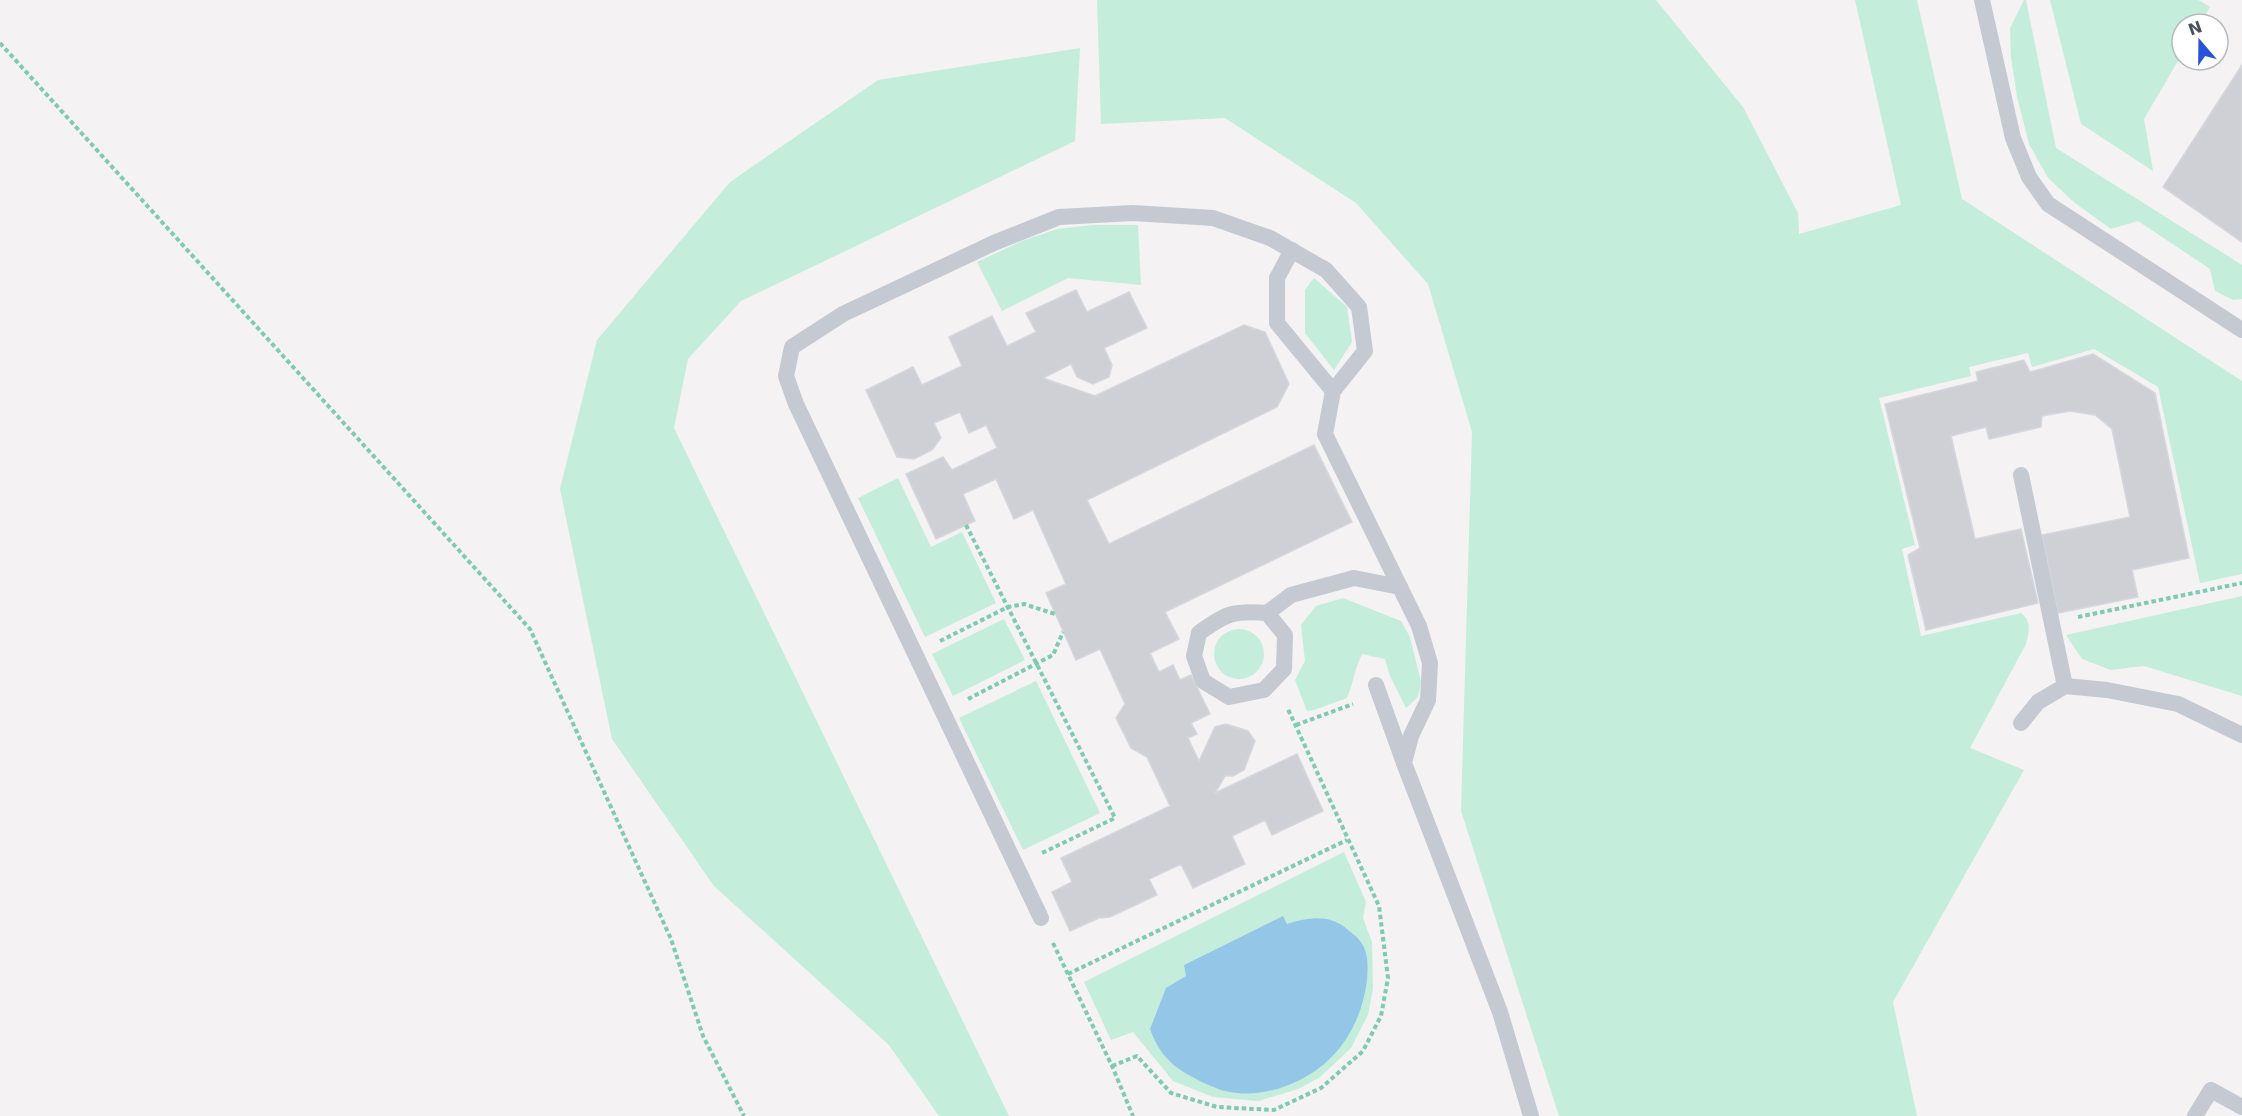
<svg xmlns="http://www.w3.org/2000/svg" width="2242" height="1116" font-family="'DejaVu Sans',sans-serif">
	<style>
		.green { fill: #c4eddc }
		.water { fill: #94c7e7 }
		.building { fill: #cfd0d6; stroke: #d6d7dc; stroke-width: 1.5 }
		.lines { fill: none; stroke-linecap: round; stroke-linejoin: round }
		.path { stroke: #7ecab2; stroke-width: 4; stroke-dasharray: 4.5 3; stroke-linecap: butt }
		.service { stroke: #c4c9d2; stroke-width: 16 }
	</style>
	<rect width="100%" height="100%" fill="#f4f2f2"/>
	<!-- green -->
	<g class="green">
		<path d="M1097,0H1656L1743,107L1798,213L1799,234L1901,205L1855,0H1917L1962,199L2242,381V574L2200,583L2158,387L2094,349L2032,367L2028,353L1969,367L1971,376L1879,398L1915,545L1902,549L1921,636L2021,613C2032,622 2029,632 2026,644L1970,748L2024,770L1893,1002L1917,1116H1559L1461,811L1472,432L1428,284L1356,203L1225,118L1101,124Z"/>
		<path d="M2024,0H2026L2056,148L2242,265V299L2233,300L2215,291L2210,269L2138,221L2111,229L2075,203L2048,178L2029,144L2017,97L2011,57L2010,28Z"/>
		<path d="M2050,0H2198L2210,7L2200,24H2182V54L2144,119L2153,171L2081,124Z"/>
		<path d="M1080,48L1075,141L741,301L688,359L674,428L1009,1116H939L889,1045L714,886L612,739L560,489L597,340L730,182L878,80Z"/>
		<path d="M1094,225H1138L1141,285L1068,278L1002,311L977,262L1022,241L1057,229Z"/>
		<path d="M1314,278L1347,307L1352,342L1334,370L1305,333V290Z"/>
		<path d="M898,478L931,547L962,532L996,603L925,637L858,498Z"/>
		<path d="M2242,596V696L2144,666L2111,670L2082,659L2066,635Z"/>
		<path d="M1343,598L1401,621L1410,637L1421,682L1418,697L1406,708L1390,676L1385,659L1362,654C1355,669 1353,683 1347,698L1314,710L1307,711L1295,680L1305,661L1301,625L1316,606Z"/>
		<path d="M1004,619L1025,660L953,696L932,654Z"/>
		<circle cx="1239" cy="654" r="25"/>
		<path d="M1036,681L1100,813L1023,850L959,718Z"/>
		<path d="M1344,852L1366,902L1363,918L1372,942L1373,989L1368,1015L1351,1048L1319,1078L1298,1089L1258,1101L1213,1097L1173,1081L1133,1032L1111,1040L1084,982Z"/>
	</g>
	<!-- water -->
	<path class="water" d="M1283,916L1287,924C1307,917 1330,914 1347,929C1351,933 1357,936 1360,941C1369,952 1368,967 1367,980C1361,1029 1333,1069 1286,1086C1262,1095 1235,1097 1211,1086C1180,1072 1162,1062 1150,1029L1166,988L1186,976L1184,965Z"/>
	<!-- building -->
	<g class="building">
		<path d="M2242,65V242L2163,187Z"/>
		<path d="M1076,290L1087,312L1129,292L1147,328L1104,348L1112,365L1109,377L1093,384L1077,377L1071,364L1043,378L1095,396L1244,325L1265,332L1289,384L1277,407L1087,500L1109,544L1314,445L1352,522L1165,612L1179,639L1150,653L1159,672L1173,665L1180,680L1191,675L1210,714L1191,723L1197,734L1188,738L1199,761L1215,727L1226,724L1248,731L1255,741L1244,770L1233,776H1225L1215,793L1297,754L1323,811L1272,835L1265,820L1232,836L1245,864L1193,888L1181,864L1149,879L1157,895L1110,917L1099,918L1070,931L1052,892L1072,882L1061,858L1170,806L1147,757L1131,748L1116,718L1125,704L1100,649L1076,660L1046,593L1066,584L1033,510L1014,519L996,479L963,494L975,521L936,539L906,474L943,457L952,470L997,448L986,425L969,433L960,412L934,423L941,438L932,450L914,459L897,457L866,390L913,367L922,385L962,366L949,337L992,316L1007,346L1036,332L1026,313Z"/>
		<path d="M2093,354L2155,393L2189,558L2132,570L2138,597L2058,613L2042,535L2130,517L2112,429L2095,415L2070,411L2042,416L2041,427L1989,439L1986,427L1951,436L1975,539L2021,529L2038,603L1926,630L1908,555L1920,548L1885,404L1978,381L1976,372L2024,360L2030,372Z"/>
	</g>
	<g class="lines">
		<!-- path -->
		<g class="path">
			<path d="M0,43L530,629L671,939L703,1036L744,1116"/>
			<path d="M966,525L1115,818L1042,853"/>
			<path d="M2078,617L2242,583"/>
			<path d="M940,641L1008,607L1024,604L1055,614"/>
			<path d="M968,699L1053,655L1063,632"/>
			<path d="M1296,725L1353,704"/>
			<path d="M1053,943L1112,1066L1133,1116"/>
			<path d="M1068,974L1347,840"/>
			<path d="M1112,1066L1137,1056L1171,1093L1217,1107L1274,1110L1321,1088L1363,1051L1381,1016L1388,978L1379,906L1287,707"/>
		</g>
		<!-- service -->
		<g class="service">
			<path d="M1982,0L2013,138L2029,177L2048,204L2242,330"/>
			<path d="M1292,250L1277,278V323L1333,391"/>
			<path d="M2021,475L2065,686"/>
			<path d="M1267,613L1285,635L1284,669L1264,690L1229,697L1203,681L1194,656L1199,633C1225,614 1233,610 1267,613L1291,595L1354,578L1400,587"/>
			<path d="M1376,685L1404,763"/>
			<path d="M2021,723L2038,702L2065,686L2107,690L2178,704L2242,735"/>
			<path d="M1041,918L796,404L786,376L792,347L843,314L996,242L1059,217L1133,213L1213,218L1270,238L1326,270L1359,307L1365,351L1333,391L1325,434L1419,626L1430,663L1428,700L1411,736L1404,763L1500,1012L1531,1116"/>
			<path d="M2195,1116L2211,1090L2242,1107"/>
		</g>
	</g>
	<!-- north arrow -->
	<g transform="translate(2200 42) rotate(340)"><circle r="28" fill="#ffffff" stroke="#b7b9bf" stroke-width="1.5"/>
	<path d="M0-4.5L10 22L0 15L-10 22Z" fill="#2653da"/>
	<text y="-9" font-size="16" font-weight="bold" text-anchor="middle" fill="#4a515e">N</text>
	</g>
</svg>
